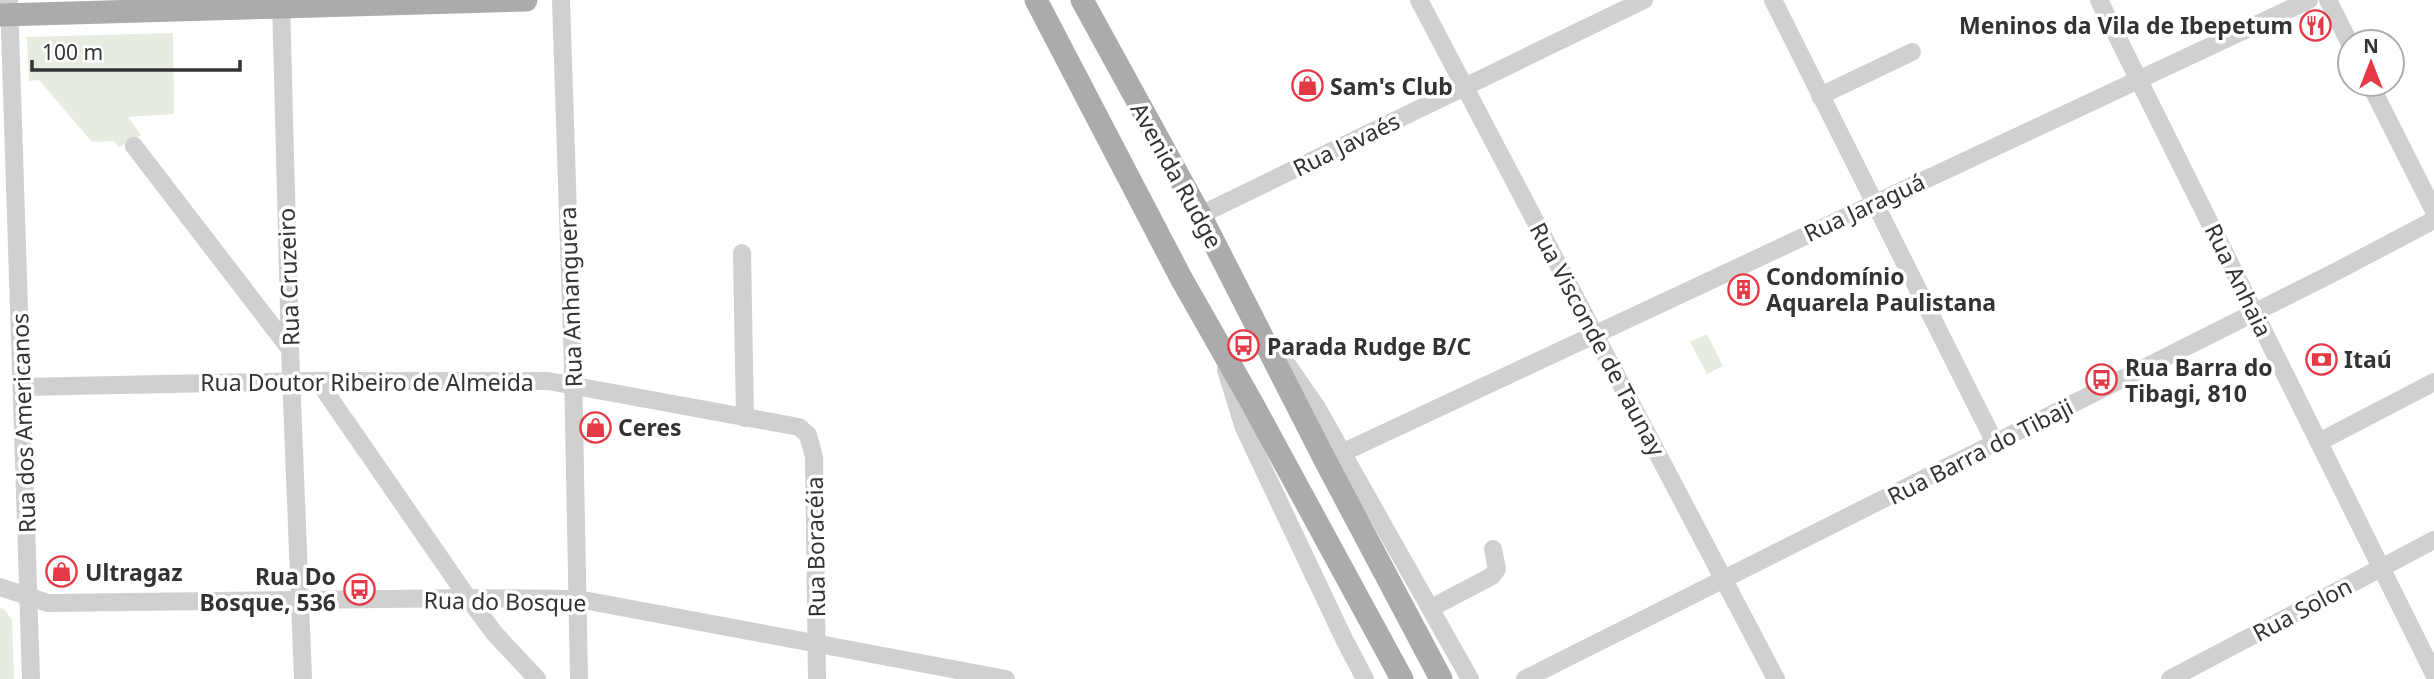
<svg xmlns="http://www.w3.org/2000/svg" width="2434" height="679" font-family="'Noto Sans',sans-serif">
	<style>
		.green { fill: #e6ecdf }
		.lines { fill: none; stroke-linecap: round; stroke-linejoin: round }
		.minor { stroke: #d0d0d0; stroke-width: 18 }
		.major { stroke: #ababab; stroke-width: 23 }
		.labels { text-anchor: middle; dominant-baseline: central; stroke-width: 7; stroke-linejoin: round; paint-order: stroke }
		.poi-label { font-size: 23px; font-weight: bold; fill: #333; stroke: #fff; text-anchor: start }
		.street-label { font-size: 23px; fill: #333; stroke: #fff }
	</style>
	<rect width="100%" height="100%" fill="#fff"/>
	<!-- green -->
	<g class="green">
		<path d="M173,33L174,114L128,117L141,135L119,147L114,141L92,142L39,80L29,81L27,37Z"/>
		<path d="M1707,334L1723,366L1707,374L1690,342Z"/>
		<path d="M0,608L4,609L12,620L14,679H0Z"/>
	</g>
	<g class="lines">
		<!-- minor -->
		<g class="minor">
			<path d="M9,0L31,679"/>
			<path d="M281,0L290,349L303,679"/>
			<path d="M561,0L573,367L579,679"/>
			<path d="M1419,0L1776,679"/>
			<path d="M1773,0L1995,443"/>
			<path d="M2099,0L2434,674"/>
			<path d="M2328,0L2350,44"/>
			<path d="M2370,84L2434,211"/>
			<path d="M1820,96L1912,52"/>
			<path d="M134,146L290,349"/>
			<path d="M1200,215L1644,0"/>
			<path d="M742,253L745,418"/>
			<path d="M1278,357L1289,367L1316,406L1470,679"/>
			<path d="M1226,370L1244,428L1344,639L1365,679"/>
			<path d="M318,381L468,598L495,634L537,679"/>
			<path d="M22,387L310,381H548L799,427L808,435L814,457L817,679"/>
			<path d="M2319,442L2434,382"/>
			<path d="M1344,452L2309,0"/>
			<path d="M0,587L48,603L468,598L578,599L1006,679"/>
			<path d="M1431,608L1492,576L1497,569L1493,549"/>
			<path d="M1525,679L2339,270L2434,220"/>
			<path d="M2170,679L2434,540"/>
		</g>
		<!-- major -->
		<g class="major">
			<path d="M1036,0L1181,278L1252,403L1402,679"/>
			<path d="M1082,0L1200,215L1325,460L1441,679"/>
			<path d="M0,15L526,0"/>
		</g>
	</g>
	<!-- icons -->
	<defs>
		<symbol id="restaurant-ring" viewBox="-11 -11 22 22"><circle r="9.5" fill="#fff" stroke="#e63946" stroke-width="1.5"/><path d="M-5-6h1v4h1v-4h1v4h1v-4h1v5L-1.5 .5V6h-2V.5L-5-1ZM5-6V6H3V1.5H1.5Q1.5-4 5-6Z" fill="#e63946"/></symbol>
		<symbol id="shop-ring" viewBox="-11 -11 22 22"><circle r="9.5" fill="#fff" stroke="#e63946" stroke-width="1.5"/><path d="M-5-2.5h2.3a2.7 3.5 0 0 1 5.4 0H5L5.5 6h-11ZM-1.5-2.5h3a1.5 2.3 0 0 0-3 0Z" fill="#e63946"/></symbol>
		<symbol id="building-ring" viewBox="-11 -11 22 22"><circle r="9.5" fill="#fff" stroke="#e63946" stroke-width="1.5"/><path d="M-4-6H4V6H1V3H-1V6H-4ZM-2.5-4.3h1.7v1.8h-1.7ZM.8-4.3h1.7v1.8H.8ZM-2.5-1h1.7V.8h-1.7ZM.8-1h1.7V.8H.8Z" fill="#e63946"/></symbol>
		<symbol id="bus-ring" viewBox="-11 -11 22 22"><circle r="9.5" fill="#fff" stroke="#e63946" stroke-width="1.5"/><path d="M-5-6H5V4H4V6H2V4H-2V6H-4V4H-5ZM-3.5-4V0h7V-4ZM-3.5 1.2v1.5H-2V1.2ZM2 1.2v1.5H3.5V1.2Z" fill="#e63946"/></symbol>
		<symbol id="bank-ring" viewBox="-11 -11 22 22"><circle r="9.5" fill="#fff" stroke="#e63946" stroke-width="1.5"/><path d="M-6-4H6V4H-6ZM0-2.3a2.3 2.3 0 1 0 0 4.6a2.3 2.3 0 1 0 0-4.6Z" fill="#e63946"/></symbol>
	</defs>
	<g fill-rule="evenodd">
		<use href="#restaurant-ring" x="2298" y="8" width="35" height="35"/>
		<use href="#shop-ring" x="1290" y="68" width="35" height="35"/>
		<use href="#building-ring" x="1726" y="272" width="35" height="35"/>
		<use href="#bus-ring" x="1226" y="328" width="35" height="35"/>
		<use href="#bank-ring" x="2304" y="342" width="35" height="35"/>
		<use href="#bus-ring" x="2084" y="362" width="35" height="35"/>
		<use href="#shop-ring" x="578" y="410" width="35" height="35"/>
		<use href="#shop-ring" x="44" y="554" width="35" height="35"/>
		<use href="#bus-ring" x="342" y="572" width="35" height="35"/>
	</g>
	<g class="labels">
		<!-- poi labels -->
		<g class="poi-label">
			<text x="2293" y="25" text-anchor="end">Meninos da Vila de Ibepetum</text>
			<text x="1330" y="86">Sam's Club</text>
			<text x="1766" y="276">Condomínio<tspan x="1766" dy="26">Aquarela Paulistana</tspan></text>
			<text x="1267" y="346">Parada Rudge B/C</text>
			<text x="2344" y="359">Itaú</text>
			<text x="2125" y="367">Rua Barra do<tspan x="2125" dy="26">Tibagi, 810</tspan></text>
			<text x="618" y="427">Ceres</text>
			<text x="85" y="572">Ultragaz</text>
			<text x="336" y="576" text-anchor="end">Rua Do<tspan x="336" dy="26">Bosque, 536</tspan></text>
		</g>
		<!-- street labels -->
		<g class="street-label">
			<text transform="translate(1346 144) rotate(-26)">Rua Javaés</text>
			<text transform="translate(1177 175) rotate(61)">Avenida Rudge</text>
			<text transform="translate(1864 207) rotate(-25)">Rua Jaraguá</text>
			<text transform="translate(288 277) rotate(-92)">Rua Cruzeiro</text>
			<text transform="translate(2239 280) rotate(64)">Rua Anhaia</text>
			<text transform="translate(570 297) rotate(-92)">Rua Anhanguera</text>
			<text transform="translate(1598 339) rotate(62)">Rua Visconde de Taunay</text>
			<text x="367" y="382">Rua Doutor Ribeiro de Almeida</text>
			<text transform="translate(23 423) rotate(-92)">Rua dos Americanos</text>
			<text transform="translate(1980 451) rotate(-27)">Rua Barra do Tibaji</text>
			<text transform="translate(815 547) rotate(-91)">Rua Boracéia</text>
			<text transform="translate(505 601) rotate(1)">Rua do Bosque</text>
			<text transform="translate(2302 609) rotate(-28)">Rua Solon</text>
		</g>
	</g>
	<!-- north arrow -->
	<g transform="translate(2371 63)"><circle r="33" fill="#ffffff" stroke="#adadad" stroke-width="2"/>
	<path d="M0-5L12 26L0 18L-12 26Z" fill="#e63946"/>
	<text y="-10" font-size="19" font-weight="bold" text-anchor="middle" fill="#333333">N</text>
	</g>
	<!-- scale -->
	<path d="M32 60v10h208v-10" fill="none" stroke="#333333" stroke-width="3.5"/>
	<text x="42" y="60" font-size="21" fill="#333333" stroke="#ffffff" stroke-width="5" paint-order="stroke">100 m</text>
</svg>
